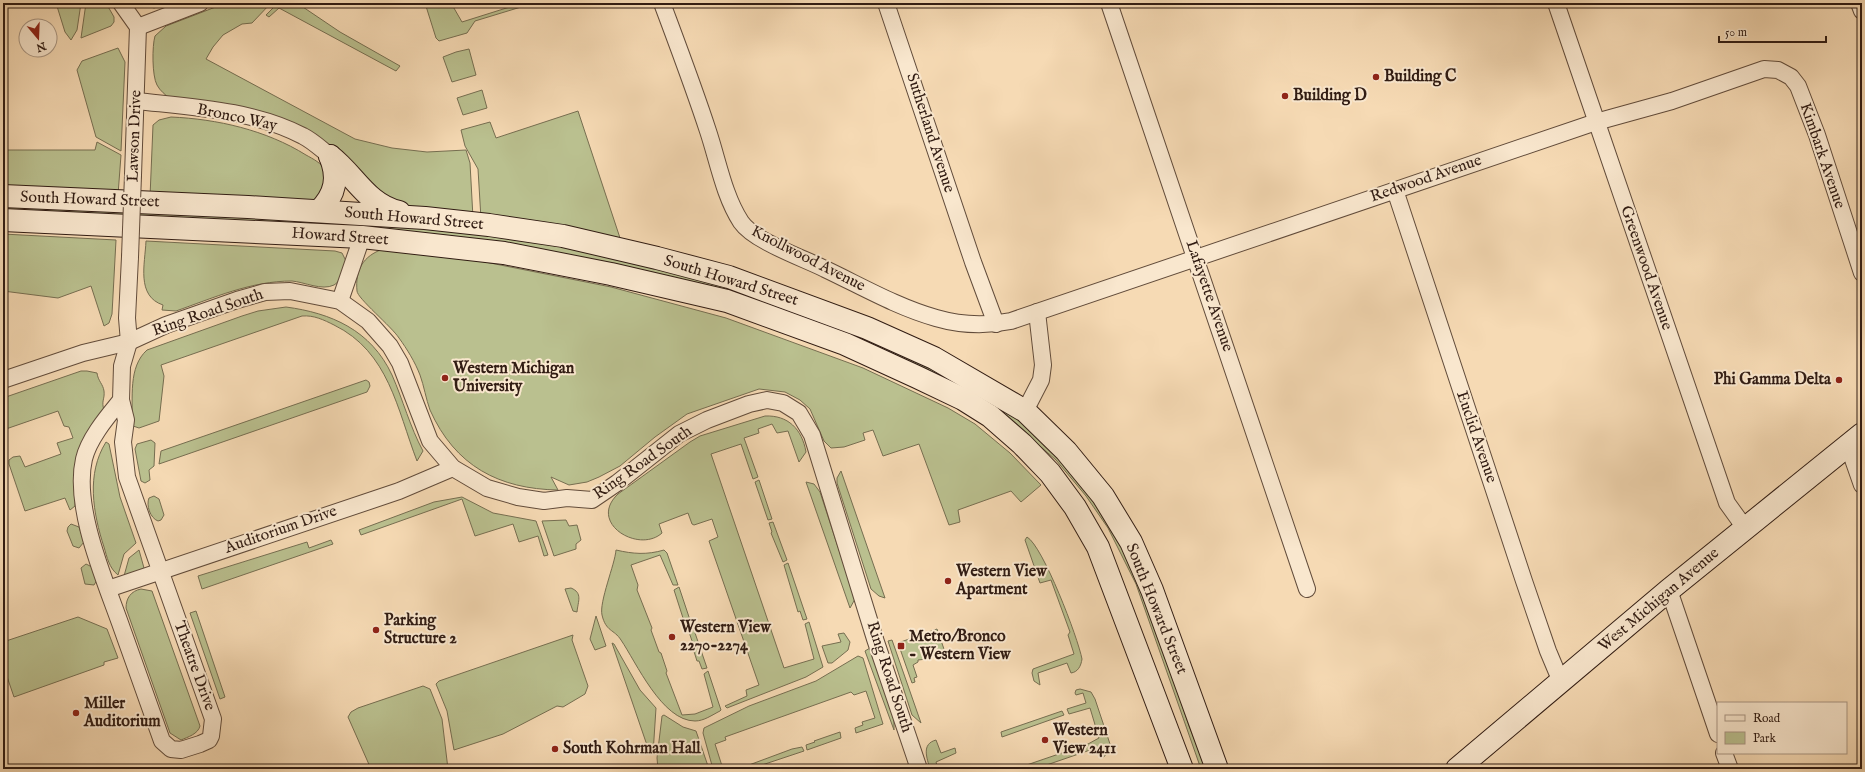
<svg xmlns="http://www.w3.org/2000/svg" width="1865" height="772" font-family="'IM FELL English',serif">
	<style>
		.green { fill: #bac08f; stroke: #766e51 }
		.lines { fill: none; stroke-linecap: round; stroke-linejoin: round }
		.street-casing { stroke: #624c3b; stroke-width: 18 }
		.secondary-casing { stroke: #311c13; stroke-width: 24 }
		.street { stroke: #f9e7ce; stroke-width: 16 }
		.secondary { stroke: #f9e7ce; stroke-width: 22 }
		.street-bridge-casing { stroke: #624c3b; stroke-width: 18; stroke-linecap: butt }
		.street-bridge { stroke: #f9e7ce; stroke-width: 16 }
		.poi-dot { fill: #8f2418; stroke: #f9e7ce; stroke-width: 1.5 }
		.labels { text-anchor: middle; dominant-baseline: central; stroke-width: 4; stroke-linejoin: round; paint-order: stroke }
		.poi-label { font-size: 16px; font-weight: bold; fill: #311c13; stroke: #f9e7ce; text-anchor: start }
		.street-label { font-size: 16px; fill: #311c13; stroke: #f9e7ce }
	</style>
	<rect width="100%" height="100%" fill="#f6dab4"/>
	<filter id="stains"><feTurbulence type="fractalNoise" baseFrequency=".005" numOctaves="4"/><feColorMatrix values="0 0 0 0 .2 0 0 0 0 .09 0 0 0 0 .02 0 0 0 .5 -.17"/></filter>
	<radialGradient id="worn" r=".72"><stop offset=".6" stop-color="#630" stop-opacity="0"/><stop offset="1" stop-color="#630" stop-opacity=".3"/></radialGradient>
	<!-- green -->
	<g class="green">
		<path d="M56,3H81L77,30L71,40L65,32Z"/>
		<path d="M86,3H106L114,17V22L111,26L81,38Z"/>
		<path d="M138,3H170L154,8Z"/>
		<path d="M226,3H271L252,23L242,24L223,35L213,47L206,59L355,139L392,148L427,152L466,150L470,163L473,218L389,204L322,143L170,99C166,95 160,91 157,85C152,76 152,46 155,36L166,26Z"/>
		<path d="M278,3H297L340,32L400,66L396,71L279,8L269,17L266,15Z"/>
		<path d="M425,3H451L462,22L516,5V3H520L521,7L475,21L467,33L439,41L436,38Z"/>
		<path d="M118,48L125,62L121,151L96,137L77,70L82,61Z"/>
		<path d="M469,49L476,75L452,82L443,57L456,52Z"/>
		<path d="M482,90L487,108L463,115L457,98Z"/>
		<path d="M578,111L622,244L481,219L478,169L465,146L461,130L490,122L496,138Z"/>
		<path d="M171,117C217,119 266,130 306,155C313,159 322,163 325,171C329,181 322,194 316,202L150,197L153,125L159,120Z"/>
		<path d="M97,142L121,155L118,195L3,189V150H95Z"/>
		<path d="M3,204L457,230L593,252L724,286L850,331L984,393L1044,438L1113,524L1157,628L1189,726L1206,769H1201L1136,584L1108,528L1086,496L1056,460L1004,415L655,276L3,213Z"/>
		<path d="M3,234L116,240L112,314L109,323L104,326L91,286L58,298L3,291Z"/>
		<path d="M146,241L335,251L342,253L346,261C344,268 342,281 334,285C322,291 304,282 292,281C251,281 213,298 176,311L162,310L163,305C136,296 145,264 146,241Z"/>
		<path d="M383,249L465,258L611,287L726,318L863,368L948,408L975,424L1010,453L1041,485L1021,502L1011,491L958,510L960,522L949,525L919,444L883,456L873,430L863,433L865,440L844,447L831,448L824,441L810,409L800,400L785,392L759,389L687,414L655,437L620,466L599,477L587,482L569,485L551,477L558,490C499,489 455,466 430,410C426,399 424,386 420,375C415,362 407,349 399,338C392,327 357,298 357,291C355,270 363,256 383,249Z"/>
		<path d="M286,307C331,313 371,330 392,375C403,400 410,427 423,451L417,461C397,409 389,352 334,325C324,320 314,315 302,316L161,365L164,376L159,421L139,428L133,426L132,422C133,398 128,367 147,350L242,316L258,311Z"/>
		<path d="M81,371H87L97,373C98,381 103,384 104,391C105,399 101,401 104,410L75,490V506L70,510L65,498L25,511L9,464V460L13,457L20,456L25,467L61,454L57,443L73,438L69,427L64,426L58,411L3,430V398Z"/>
		<path d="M366,380L369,382L370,386L367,392L159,464L161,451Z"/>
		<path d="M765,416C788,415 802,429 806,452L799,462L788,431L777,433L772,424L758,429L759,433L744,438L758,477L753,479L741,444L711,454L784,668L814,659L805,624L809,622L823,667L806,677L727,708L725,706L747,696L746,690L759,685L709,541L718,537L712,519L694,525L692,524L688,513L659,524L662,533C639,554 587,523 618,494L690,442L700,436Z"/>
		<path d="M151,440L155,443L154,466L149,470L150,480L145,483L141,481L135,449L137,444Z"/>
		<path d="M106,442L109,444L120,497L136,543L124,554L118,575C109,568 107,557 104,547C93,513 86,474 106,442Z"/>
		<path d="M841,471L885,598L879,596L871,589L837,483V478Z"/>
		<path d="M759,480L772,519L768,520L755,482Z"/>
		<path d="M806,482L814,484L820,492L855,599L850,608Z"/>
		<path d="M154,496L159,499L164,515L161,520L158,521C150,518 146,505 149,498Z"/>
		<path d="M462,497L493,513L536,521L548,555L544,556L538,536L519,542L513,524L475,536L462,499L361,535L359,530L434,502Z"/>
		<path d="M566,520L569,526L577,525L581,540L576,544V549L554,556L542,521Z"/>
		<path d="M773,522L787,560L783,562L771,533L772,532L769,523Z"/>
		<path d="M71,524L79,527L84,542L79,548L73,546L67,531L68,527Z"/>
		<path d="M1027,537C1043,546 1078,638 1082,659C1081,666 1078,672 1071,673L1067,663L1038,673L1040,685L1034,681L1032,673L1033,669L1074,654L1068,635L1070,632L1051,580L1040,583L1025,540Z"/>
		<path d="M331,540L333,544L202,589L198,576L307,542L309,548Z"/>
		<path d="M139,550L144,568L141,570L124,576L129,558Z"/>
		<path d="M616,550C633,554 647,555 664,550L667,553L678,585H673L660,555L631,565L638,585L637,590L652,628L651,630L659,652L661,653L667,671L666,673L682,715L695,714L713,707L704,674L708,671L721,710L720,711C712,715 704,721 695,721C662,721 636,662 621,640C614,629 606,632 602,615C599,602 615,564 616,550Z"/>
		<path d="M788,563L807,619L803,620L800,611L798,612L784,565Z"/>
		<path d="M86,564L92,567L97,580L94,585L85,584L81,568Z"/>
		<path d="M679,587L692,626L687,628L684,618H683L674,590Z"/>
		<path d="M571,588C583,593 578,601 577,612L573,611L565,589Z"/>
		<path d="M141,589L152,591L200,726C198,734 188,737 181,740L170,733L126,608C126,598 131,591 141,589Z"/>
		<path d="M196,611L225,697L220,699L190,613Z"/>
		<path d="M596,616L606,646L595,650L590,639Z"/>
		<path d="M78,617L107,629L118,658L104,662V665L14,697L3,665V642Z"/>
		<path d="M937,629L945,652L927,659L918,660V662L913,665L917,677L914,678L915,682L912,683L898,643Z"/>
		<path d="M694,630L707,668L702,669L699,661H697L691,642L692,641L689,632Z"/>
		<path d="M844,633L850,642L848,650L832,663H828L822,646L841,642L838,634Z"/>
		<path d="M573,635L572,640L588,686L585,694L563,707L557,706L503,734L454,750L447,711L436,684L439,681Z"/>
		<path d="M892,640L921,723L912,715L888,641Z"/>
		<path d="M612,643L614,644L640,690L656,708L653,754H650Z"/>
		<path d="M870,648L894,720V730L865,651Z"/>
		<path d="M858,656L863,658L883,724L856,733L855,728L863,725L862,722L875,718L866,691L854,695L851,692L725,737L726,740L715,744L723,769H713L703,733L704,728L749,706L816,681Z"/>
		<path d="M423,686L430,689L442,719L448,769H371L348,717L351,712L358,708Z"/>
		<path d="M1080,689L1091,692L1095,699L1110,744C1110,750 1107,756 1101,758L1096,748L1035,769H1015L1088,744L1099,738L1090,708L1069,714L1067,709L1086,703L1083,693L1076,695L1075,693L1076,690Z"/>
		<path d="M1062,711L1064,715L1002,737L1001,732Z"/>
		<path d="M664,715L683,727L696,731L709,769H658L657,758L662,716Z"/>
		<path d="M840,732L841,738L807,750L806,745L815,742L814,741Z"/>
		<path d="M936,740L941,753L955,748L956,753L936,762L938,769H930C927,758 921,744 936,740Z"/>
		<path d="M802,747L804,751L750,769L749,765L792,749Z"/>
	</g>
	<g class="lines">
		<defs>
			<g id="street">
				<path d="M121,3L138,27L133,175"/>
				<path d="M662,3C678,46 694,88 708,131C718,161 724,196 741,222C754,241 803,258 825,269C861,286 897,307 936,318C960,325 986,326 1011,321L1596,122L1672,101L1764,69L1778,70L1791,77L1798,86L1817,135L1862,273"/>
				<path d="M886,3L973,262L996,324"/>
				<path d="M1109,3L1307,589"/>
				<path d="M1556,3L1727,503L1745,528"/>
				<path d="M1859,3L1862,11"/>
				<path d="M138,27L200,3"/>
				<path d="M137,101C191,107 254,110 303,136C313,141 321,149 330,156"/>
				<path d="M1395,190L1524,581L1548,651L1561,682"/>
				<path d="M340,301L362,237"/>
				<path d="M3,380L83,353L129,342L166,325L237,300L265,292L290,291L340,301L368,321L390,346L400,363L430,441L453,468L487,488L518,497L544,501L567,498L592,500L617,483L679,434L707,420L749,404L767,400L783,403L799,413L812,435L875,639L919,769"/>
				<path d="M121,400C108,416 89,438 84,459C73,507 104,578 120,623C134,663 148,702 162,741L171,749L181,750L200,744L209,740L211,736L213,719L127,477L123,442L126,420L121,400L122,366L129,342L127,318L130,257"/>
				<path d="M1025,411L1041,380L1043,365L1037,312"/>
				<path d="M1848,445L1862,485"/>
				<path d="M108,589L399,491L453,468"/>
				<path d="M1669,590L1718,734"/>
				<path d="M1724,753L1730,769"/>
			</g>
			<g id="secondary">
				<path d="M330,156C354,174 367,205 399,212"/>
				<path d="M3,196L248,207L425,218L489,225L563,236L657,258L729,277L867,328L934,358L1025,411L1066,451L1103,496L1131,542L1152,590L1217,769"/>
				<path d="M319,211C336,194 339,177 330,156"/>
				<path d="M3,220L362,237L504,253L611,274L727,301L845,344L917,377L963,399L990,416L1022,444L1050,473L1075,507L1098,547L1182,769"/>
				<path d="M1457,769L1669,590L1862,434"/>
			</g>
		</defs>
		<!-- street casing -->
		<use href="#street" class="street-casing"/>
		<!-- secondary casing -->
		<use href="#secondary" class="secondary-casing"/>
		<!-- street -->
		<use href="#street" class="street"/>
		<!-- secondary -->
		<use href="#secondary" class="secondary"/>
		<defs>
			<path id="street-bridge" d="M130,257L133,175"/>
		</defs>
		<!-- street-bridge casing -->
		<use href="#street-bridge" class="street-bridge-casing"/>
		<!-- street-bridge -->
		<use href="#street-bridge" class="street-bridge"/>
	</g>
	<!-- markers -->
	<g class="poi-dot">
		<circle cx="1376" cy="77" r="4"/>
		<circle cx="1285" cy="96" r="4"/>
		<circle cx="445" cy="378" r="4"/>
		<circle cx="1839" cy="380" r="4"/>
		<circle cx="948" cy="581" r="4"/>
		<circle cx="376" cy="630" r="4"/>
		<circle cx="672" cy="637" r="4"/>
		<rect x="897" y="642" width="8" height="8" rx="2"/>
		<circle cx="76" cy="713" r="4"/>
		<circle cx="1045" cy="740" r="4"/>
		<circle cx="555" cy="749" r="4"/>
	</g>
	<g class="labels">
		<!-- poi labels -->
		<g class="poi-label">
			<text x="1384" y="77">Building C</text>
			<text x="1293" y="96">Building D</text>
			<text x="453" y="369">Western Michigan<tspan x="453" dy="18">University</tspan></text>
			<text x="1831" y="380" text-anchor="end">Phi Gamma Delta</text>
			<text x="956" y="572">Western View<tspan x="956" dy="18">Apartment</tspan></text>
			<text x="384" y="621">Parking<tspan x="384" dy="18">Structure 2</tspan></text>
			<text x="680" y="628">Western View<tspan x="680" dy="18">2270-2274</tspan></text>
			<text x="909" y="637">Metro/Bronco<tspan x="909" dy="18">- Western View</tspan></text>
			<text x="84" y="704">Miller<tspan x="84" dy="18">Auditorium</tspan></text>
			<text x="1053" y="731">Western<tspan x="1053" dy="18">View 2411</tspan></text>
			<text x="563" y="749">South Kohrman Hall</text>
		</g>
		<!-- street labels -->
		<g class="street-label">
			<text transform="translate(237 118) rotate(12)">Bronco Way</text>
			<text transform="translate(930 133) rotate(72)">Sutherland Avenue</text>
			<text transform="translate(135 136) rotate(-88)">Lawson Drive</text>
			<text transform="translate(1822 156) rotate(71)">Kimbark Avenue</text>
			<text transform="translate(1426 179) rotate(-19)">Redwood Avenue</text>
			<text transform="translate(90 200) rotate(2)">South Howard Street</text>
			<text transform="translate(414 219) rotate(5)">South Howard Street</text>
			<text transform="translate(340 237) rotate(4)">Howard Street</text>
			<text transform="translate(808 259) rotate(27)">Knollwood Avenue</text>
			<text transform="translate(1646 268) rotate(71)">Greenwood Avenue</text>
			<text transform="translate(731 281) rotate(17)">South Howard Street</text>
			<text transform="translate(1209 296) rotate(71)">Lafayette Avenue</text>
			<text transform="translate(208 313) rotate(-19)">Ring Road South</text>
			<text transform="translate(1476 437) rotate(71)">Euclid Avenue</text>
			<text transform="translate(643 463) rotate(-35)">Ring Road South</text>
			<text transform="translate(281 530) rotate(-19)">Auditorium Drive</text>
			<text transform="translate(1659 600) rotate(-40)">West Michigan Avenue</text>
			<text transform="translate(1156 609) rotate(68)">South Howard Street</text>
			<text transform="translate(194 666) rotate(70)">Theatre Drive</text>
			<text transform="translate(889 677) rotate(72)">Ring Road South</text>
		</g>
	</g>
	<!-- margin -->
	<rect width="1865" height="772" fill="none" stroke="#f6dab4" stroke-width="16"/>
	<rect x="4" y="4" width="1857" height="764" fill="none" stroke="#311c13" stroke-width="2"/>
	<rect x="8" y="8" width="1849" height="756" fill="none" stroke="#311c13"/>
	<!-- legend -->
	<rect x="1717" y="702" width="130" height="52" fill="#f9e7ce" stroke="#a99683"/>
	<rect x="1725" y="715" width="20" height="6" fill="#f9e7ce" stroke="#a99683"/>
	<text x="1753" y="722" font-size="12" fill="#311c13">Road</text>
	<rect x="1725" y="732" width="20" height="12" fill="#bac08f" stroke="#a99683"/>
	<text x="1753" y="742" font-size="12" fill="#311c13">Park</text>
	<!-- north arrow -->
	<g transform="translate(38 38) rotate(161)"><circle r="19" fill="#f9e7ce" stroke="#a99683"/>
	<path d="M0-3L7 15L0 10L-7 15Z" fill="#8f2418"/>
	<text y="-6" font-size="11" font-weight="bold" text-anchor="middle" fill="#311c13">N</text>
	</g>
	<!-- scale -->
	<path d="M1719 36v6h107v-6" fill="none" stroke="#311c13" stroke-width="2"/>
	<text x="1725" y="36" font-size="12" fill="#311c13" stroke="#f9e7ce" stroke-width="3" paint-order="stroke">50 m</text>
	<rect width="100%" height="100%" filter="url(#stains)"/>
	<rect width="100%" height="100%" fill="url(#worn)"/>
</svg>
